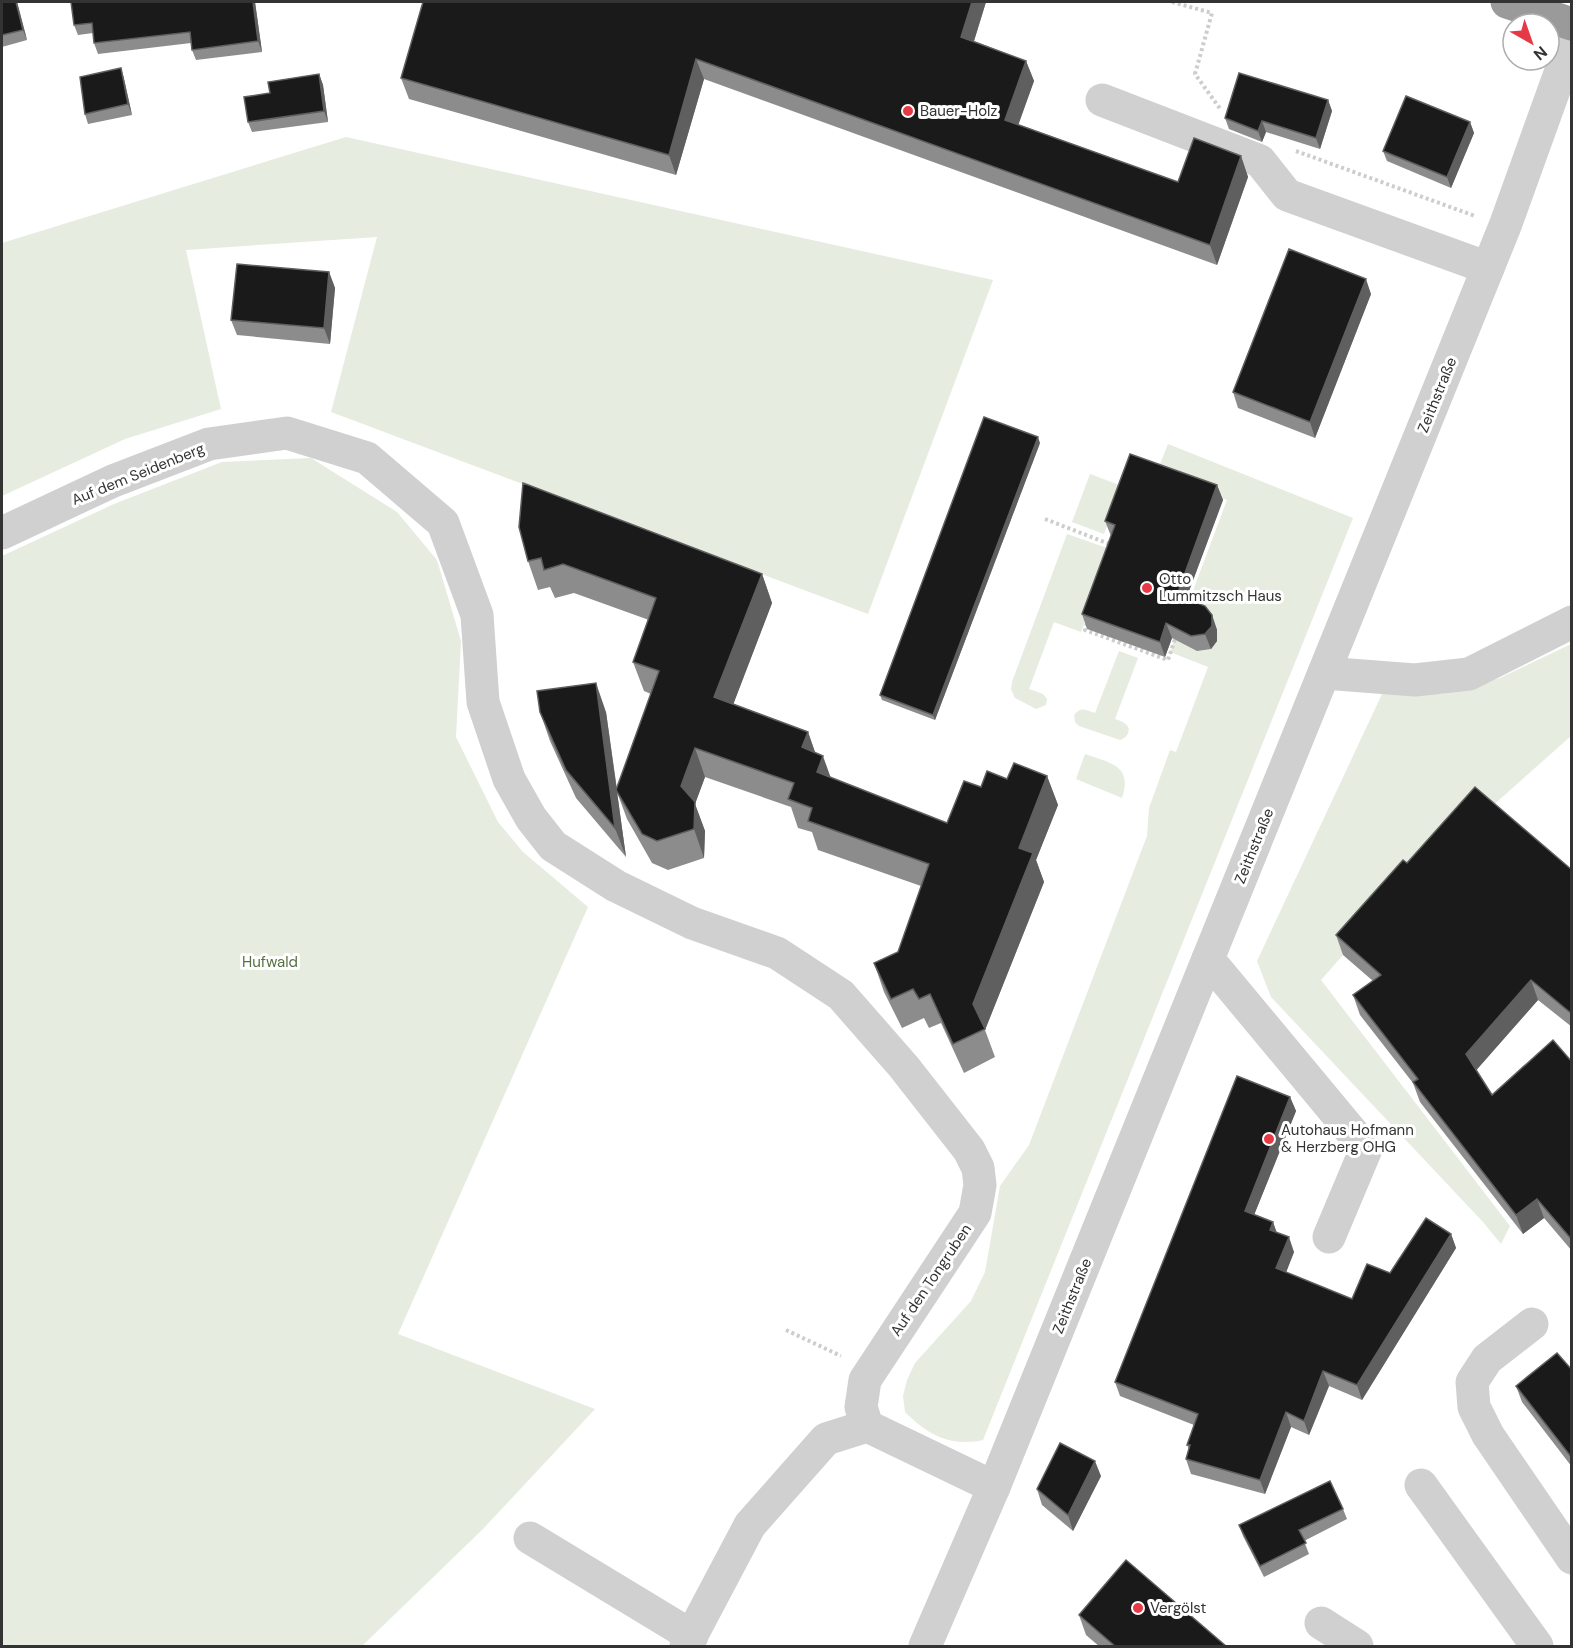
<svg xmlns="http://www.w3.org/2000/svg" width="1573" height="1648" font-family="'DM Sans',sans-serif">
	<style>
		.green { fill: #e6ecdf }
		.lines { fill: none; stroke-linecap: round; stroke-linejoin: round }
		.path { stroke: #cdcdcd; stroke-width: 4; stroke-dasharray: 3 3; stroke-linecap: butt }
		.minor { stroke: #d0d0d0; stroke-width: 33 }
		.highway-bridge { stroke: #9a9a9a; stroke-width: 33 }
		.wall { fill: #8c8c8c }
		.shaded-wall { fill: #5f5f5f }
		.building { fill: #1a1a1a; stroke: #5f5f5f; stroke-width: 1.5 }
		.poi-dot { fill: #e63946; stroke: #fff; stroke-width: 2 }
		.labels { text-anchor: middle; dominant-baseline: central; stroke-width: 6; stroke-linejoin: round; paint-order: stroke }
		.poi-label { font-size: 15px; fill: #333; stroke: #fff; text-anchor: start }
		.street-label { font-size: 15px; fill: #333; stroke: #fff }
		.park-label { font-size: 15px; fill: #56703f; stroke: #fff }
	</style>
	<rect width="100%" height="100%" fill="#fff"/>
	<!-- green -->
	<g class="green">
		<path d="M346,137L993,280L868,614L331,412L377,237L186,250L221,409L125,439L2,496V243Z"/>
		<path d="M1168,444L1353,518L983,1440C950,1447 928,1435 905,1412L903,1396L907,1380L915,1363L971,1301L985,1272L1000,1186L1029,1145L1147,836L1149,808L1170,750L1176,752L1208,667L1170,652L1227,500L1156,474Z"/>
		<path d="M311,458L397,512L437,560L461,641L456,737L498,822L523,852L588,907L398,1334L595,1409L483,1529L362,1646H2V556L114,504L222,462Z"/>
		<path d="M1090,474L1122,486L1104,534L1072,522Z"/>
		<path d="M1067,534L1110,549L1081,632L1054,622L1029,689L1043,694L1047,699L1046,705L1036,709L1015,698L1011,689L1012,682Z"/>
		<path d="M1571,644V736L1409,880L1321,980L1510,1226L1501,1244L1483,1222L1271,997L1257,961L1382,694H1442L1500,678Z"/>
		<path d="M1119,651L1138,658L1115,719C1118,720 1122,721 1124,723C1133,728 1128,738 1120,740L1079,726L1075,722L1074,715C1081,706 1086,710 1095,713Z"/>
		<path d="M1085,754C1110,763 1133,765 1122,798L1076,779Z"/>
	</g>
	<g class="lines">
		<!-- path -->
		<g class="path">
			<path d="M1172,2L1212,13L1195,74L1221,110"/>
			<path d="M1296,151L1475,216"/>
			<path d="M1045,519L1112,545"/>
			<path d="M1087,623L1085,630L1168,660L1176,636"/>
			<path d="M786,1330L841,1356"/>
		</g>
		<!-- minor -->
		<g class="minor">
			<path d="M1102,100L1260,161L1287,195L1488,268"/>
			<path d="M2,533L113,481L209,444L287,433L367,458L443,523L477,615L483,702L509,779L531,818L553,846L616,886L692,923L777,953L841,995L904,1067L969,1150L978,1168L980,1185L975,1213L865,1380L861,1407L867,1426L994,1487"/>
			<path d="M1324,673L1415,680L1469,674L1572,622"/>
			<path d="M1208,959L1366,1149L1329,1237"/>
			<path d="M1532,1324L1487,1359L1472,1382L1474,1407L1488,1435L1572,1558"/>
			<path d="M1421,1485L1537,1646"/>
			<path d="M530,1538L692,1636"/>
			<path d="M1321,1623L1357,1646"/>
			<path d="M686,1646L750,1525L826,1439L867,1426"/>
			<path d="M925,1646L994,1487L1505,226L1572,40"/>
		</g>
		<!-- highway-bridge -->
		<path class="highway-bridge" d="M1507,2L1572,24"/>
	</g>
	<!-- wall -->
	<g class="wall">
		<path d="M2,2H17L27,40L2,47Z"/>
		<path d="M255,2L262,52L196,60L192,50L191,43L98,54L94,43L93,33L78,35L74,25Z"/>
		<path d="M423,2H986L974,41L1026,61L1034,81L1018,124L1178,182L1241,156L1248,177L1217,265L704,79L676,175L409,99L401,78Z"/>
		<path d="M121,68L124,79L132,115L88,124L85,114Z"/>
		<path d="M319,74L323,85L328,122L252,132L248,122L270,93Z"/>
		<path d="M1328,100L1332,111L1320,149L1266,132L1262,142L1229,129L1225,118Z"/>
		<path d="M1470,122L1474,133L1451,188L1387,161L1383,151Z"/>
		<path d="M329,272L335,288L330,344L237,335L231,320Z"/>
		<path d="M1371,294L1315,438L1238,408L1233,392Z"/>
		<path d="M1040,443L935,720L882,700L880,695Z"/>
		<path d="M1217,485L1223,500L1186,599L1212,615L1217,630V641L1211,649L1197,651L1172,638L1165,657L1087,629L1082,614L1111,536L1105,521Z"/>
		<path d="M519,527L762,574L772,603L733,704L808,732L815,752L831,778L947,823L981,787L1007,779L1047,776L1058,805L1036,860L1044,882L985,1030L995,1057L964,1073L941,1023L929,1028L924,1018L902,1028L884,992L874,963L898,952L921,886L818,850L812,832L798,828L791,807L705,777L695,804L705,831L704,858L668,870L652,863L627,819L617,792L626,857L576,798L550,741L540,712H606L617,789L651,694L644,691L633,662L649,620L574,593L555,598L550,587L538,590L528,561Z"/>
		<path d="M1407,863L1572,870V1027L1538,1000L1476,1070L1492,1095L1572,1062V1251L1544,1218L1523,1234L1420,1102L1413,1083L1360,1015L1353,995L1373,981L1343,955L1336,935Z"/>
		<path d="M1290,1097L1296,1111L1254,1215L1273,1222L1277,1233L1294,1252L1286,1272L1352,1299L1451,1234L1456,1248L1362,1400L1329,1386L1309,1435L1291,1427L1265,1494L1191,1474L1186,1459L1189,1449L1187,1445L1194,1425L1120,1396L1115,1382Z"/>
		<path d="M1572,1370V1467L1522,1402L1516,1386Z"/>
		<path d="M1101,1476L1073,1531L1042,1505L1037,1489Z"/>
		<path d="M1343,1509L1347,1519L1304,1541L1309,1554L1264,1577L1243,1536L1239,1525Z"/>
		<path d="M1079,1615L1227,1647H1100L1086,1635Z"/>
	</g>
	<!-- shaded-wall -->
	<g class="shaded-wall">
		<path d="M16,2H17L27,40L23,30Z"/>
		<path d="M253,2H255L262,52L258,41Z"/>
		<path d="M972,2H986L969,57L961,37Z"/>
		<path d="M696,59L704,79L676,175L669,155Z"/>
		<path d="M1026,61L1034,81L1013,140L1005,120Z"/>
		<path d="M121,68L124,79L132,115L128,104Z"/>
		<path d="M319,74L323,85L328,122L324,111Z"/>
		<path d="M1328,100L1332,111L1320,149L1316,138Z"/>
		<path d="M1262,121L1266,132L1262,142L1258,131Z"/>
		<path d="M1470,122L1474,133L1451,188L1447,177Z"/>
		<path d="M1241,156L1248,177L1217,265L1210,245Z"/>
		<path d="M329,272L335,288L330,344L324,328Z"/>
		<path d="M1366,279L1371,294L1315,438L1310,422Z"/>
		<path d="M1038,437L1040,443L935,720L933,715Z"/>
		<path d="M1217,485L1223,500L1182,610L1177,595Z"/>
		<path d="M762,574L772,603L725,726L714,697Z"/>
		<path d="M1212,615L1217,630V641L1211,649L1205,634Z"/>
		<path d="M1166,623L1172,638L1165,657L1160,642Z"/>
		<path d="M596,683L606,712L626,857L615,828Z"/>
		<path d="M808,732L818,761L802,747Z"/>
		<path d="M695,748L705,777L695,804L705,831L704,858L694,829L681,786Z"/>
		<path d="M823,756L833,784L817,772Z"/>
		<path d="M1047,776L1058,805L1036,860L1044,882L985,1030L973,1004L1019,848Z"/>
		<path d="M1531,980L1538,1000L1473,1074L1466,1054Z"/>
		<path d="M1290,1097L1296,1111L1250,1225L1245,1211Z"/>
		<path d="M1537,1199L1544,1218L1523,1234L1516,1215Z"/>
		<path d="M1273,1222L1278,1237L1270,1230Z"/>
		<path d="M1451,1234L1456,1248L1362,1400L1357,1385Z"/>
		<path d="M1289,1237L1294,1252L1282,1283L1276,1268Z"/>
		<path d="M1323,1371L1329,1386L1309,1435L1304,1421Z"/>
		<path d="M1286,1412L1291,1427L1265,1494L1260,1480Z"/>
		<path d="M1095,1461L1101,1476L1073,1531L1068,1515Z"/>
	</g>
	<!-- building -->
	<g class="building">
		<path d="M2,2H16L23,30L2,35Z"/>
		<path d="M71,2H253L258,41L192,50L190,32L94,43L92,23L74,25Z"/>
		<path d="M423,2H972L961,37L1026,61L1005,120L1178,182L1194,138L1241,156L1210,245L696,59L669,155L401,78Z"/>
		<path d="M121,68L128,104L85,114L80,77Z"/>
		<path d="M1239,73L1328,100L1316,138L1262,121L1258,131L1225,118Z"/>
		<path d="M319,74L324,111L248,122L244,97L270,93L268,82Z"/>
		<path d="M1406,96L1470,122L1447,177L1383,151Z"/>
		<path d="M1289,249L1366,279L1310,422L1233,392Z"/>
		<path d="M237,264L329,272L324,328L231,320Z"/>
		<path d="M984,417L1038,437L933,715L880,695Z"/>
		<path d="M1130,454L1217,485L1177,595L1205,606L1212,615V626L1205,634L1191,636L1166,623L1160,642L1082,614L1115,525L1105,521Z"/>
		<path d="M523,483L762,574L714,697L808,732L802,747L823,756L817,772L947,823L964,781L981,787L987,771L1007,779L1014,763L1047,776L1019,848L1033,853L973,1004L985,1029L953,1044L930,994L919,999L913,989L891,999L874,963L898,952L929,864L808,821L812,808L788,799L794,783L695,748L681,786L695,802L694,829L657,841L642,834L616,790L659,671L633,662L656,598L563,564L544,570L541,558L528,561L519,527Z"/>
		<path d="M596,683L615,828L566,770L540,712L537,691Z"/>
		<path d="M1475,787L1572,870V1014L1531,980L1466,1054L1492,1095L1553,1040L1572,1062V1240L1537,1199L1516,1215L1413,1082L1418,1079L1353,995L1381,975L1336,935L1403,860L1407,863Z"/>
		<path d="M1237,1076L1290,1097L1245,1211L1273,1222L1270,1230L1289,1237L1276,1268L1352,1299L1367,1264L1390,1273L1426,1218L1451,1234L1357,1385L1323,1371L1304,1421L1286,1412L1260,1480L1186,1459L1190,1445H1187L1198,1414L1115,1382Z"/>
		<path d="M1557,1353L1572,1370V1458L1516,1386Z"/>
		<path d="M1060,1443L1095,1461L1068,1515L1037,1489Z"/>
		<path d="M1330,1481L1343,1509L1299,1530L1306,1543L1260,1566L1239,1525Z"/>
		<path d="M1126,1560L1227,1647H1116L1079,1615Z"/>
	</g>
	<!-- markers -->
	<g class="poi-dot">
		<circle cx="908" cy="111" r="6"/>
		<circle cx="1147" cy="588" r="6"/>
		<circle cx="1269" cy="1139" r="6"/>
		<circle cx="1138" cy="1608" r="6"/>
	</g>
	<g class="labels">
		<!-- poi labels -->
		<g class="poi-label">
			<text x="920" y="111">Bauer-Holz</text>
			<text x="1159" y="579">Otto<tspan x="1159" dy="17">Lummitzsch Haus</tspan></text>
			<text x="1281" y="1130">Autohaus Hofmann<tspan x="1281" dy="17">&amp; Herzberg OHG</tspan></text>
			<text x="1150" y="1608">Vergölst</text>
		</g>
		<!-- street labels -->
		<g class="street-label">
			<text transform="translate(1437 395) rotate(-68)">Zeithstraße</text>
			<text transform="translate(138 474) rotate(-22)">Auf dem Seidenberg</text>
			<text transform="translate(1254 846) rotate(-68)">Zeithstraße</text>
			<text transform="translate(931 1280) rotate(-56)">Auf den Tongruben</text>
			<text transform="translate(1072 1296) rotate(-68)">Zeithstraße</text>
		</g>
		<!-- park labels -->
		<g class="park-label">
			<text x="270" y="962">Hufwald</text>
		</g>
	</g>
	<!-- border -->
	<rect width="1573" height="1648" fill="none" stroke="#333333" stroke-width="6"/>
	<!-- north arrow -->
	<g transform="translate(1531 42) rotate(140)"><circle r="28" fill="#ffffff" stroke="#adadad" stroke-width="1.5"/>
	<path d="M0-4.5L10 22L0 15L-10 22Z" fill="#e63946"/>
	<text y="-9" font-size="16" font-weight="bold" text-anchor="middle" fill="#333333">N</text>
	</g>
</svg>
